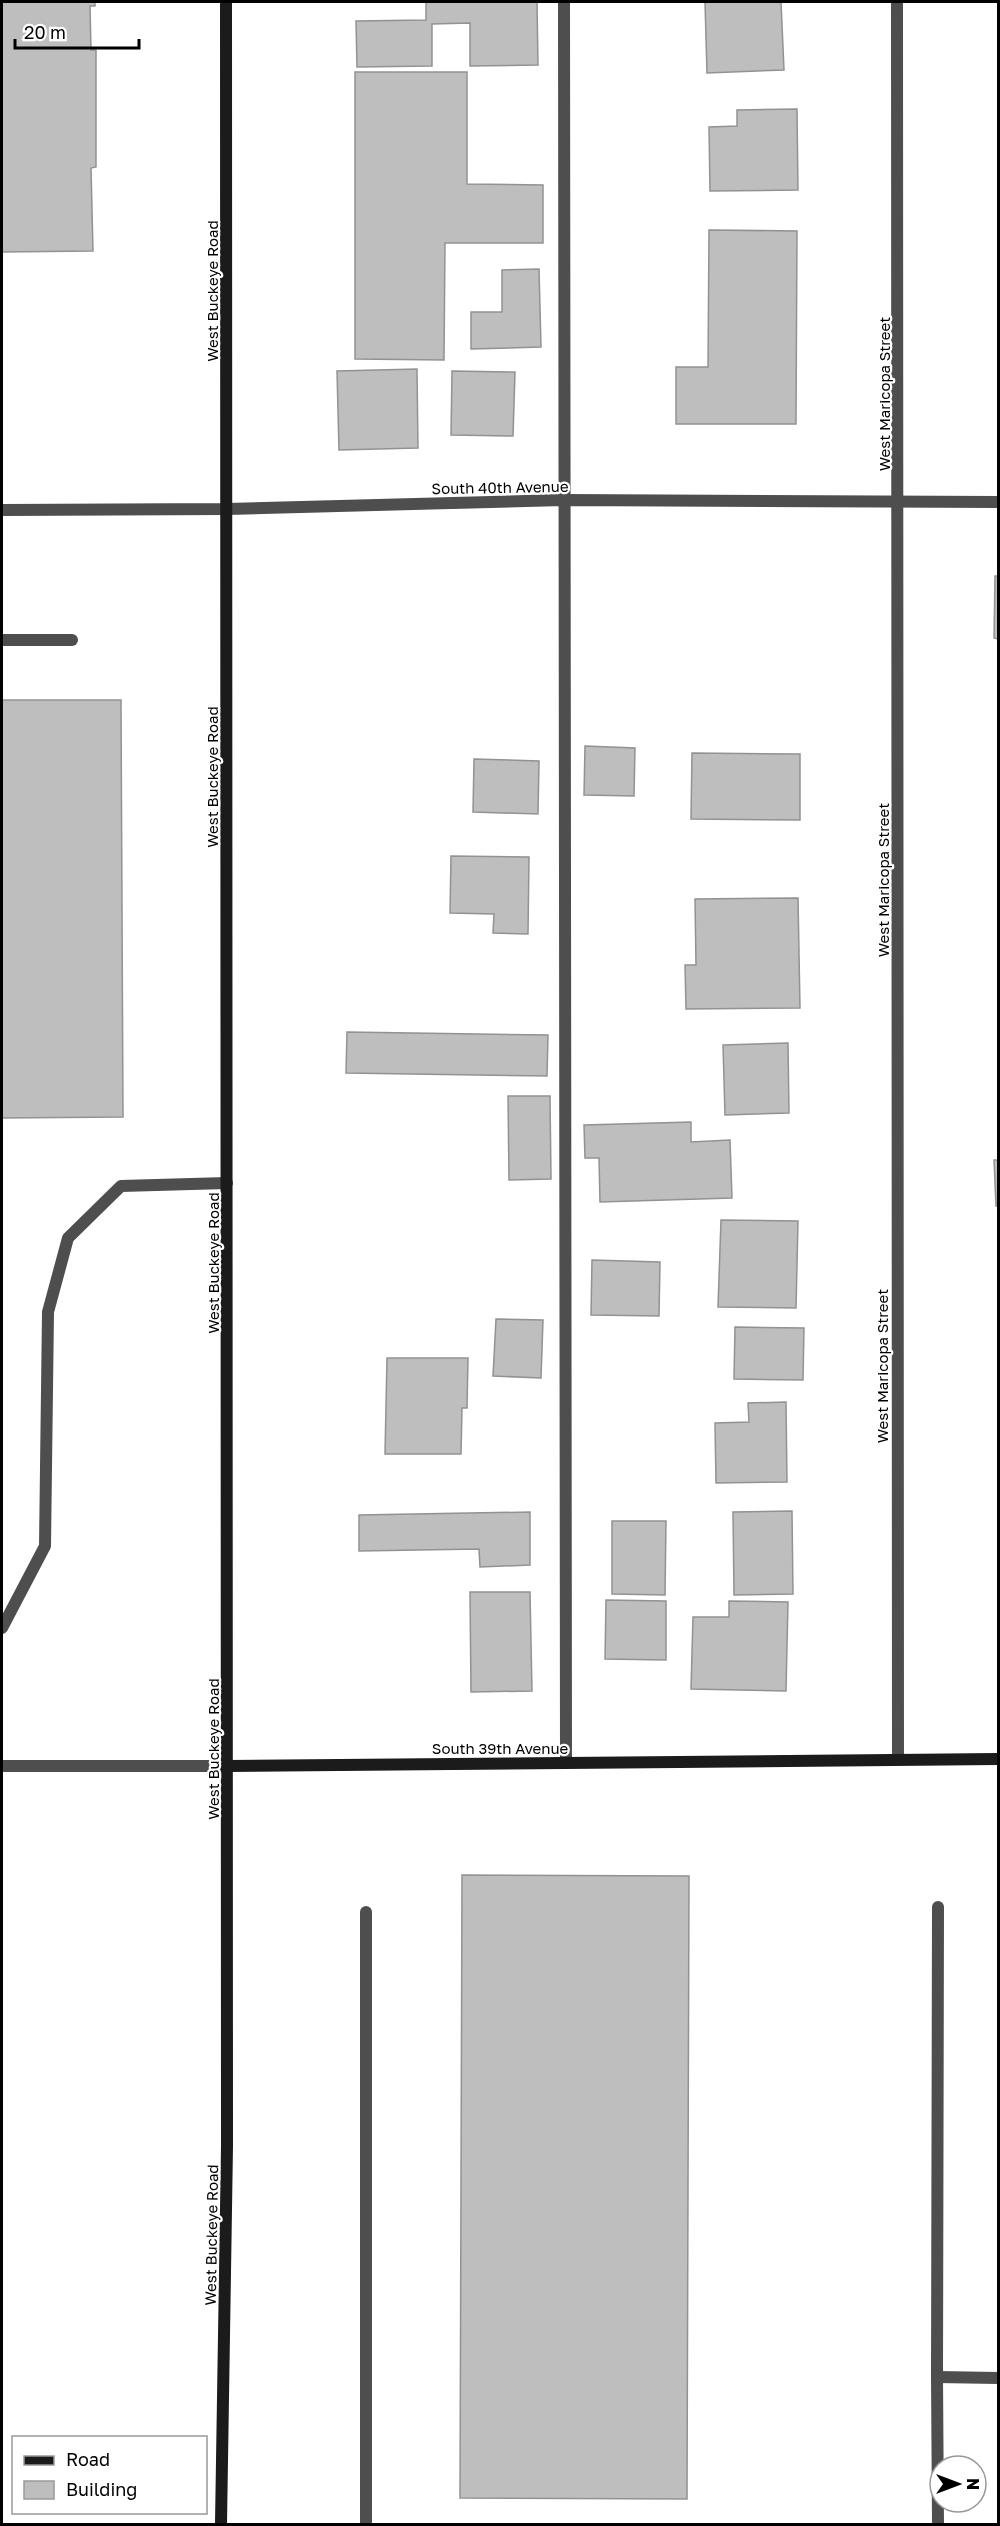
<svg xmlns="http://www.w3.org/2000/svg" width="1000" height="2526" font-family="'Golos Text',sans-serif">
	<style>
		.building { fill: #bebebe; stroke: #929292; stroke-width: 1.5 }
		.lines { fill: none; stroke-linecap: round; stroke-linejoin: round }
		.lane { stroke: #4e4e4e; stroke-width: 12 }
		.street { stroke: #4e4e4e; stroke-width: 12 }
		.secondary { stroke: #1b1b1b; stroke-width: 12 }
		.labels { text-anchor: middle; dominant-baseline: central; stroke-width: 4.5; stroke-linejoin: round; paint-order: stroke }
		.street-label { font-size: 15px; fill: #000; stroke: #fff }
	</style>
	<rect width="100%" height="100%" fill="#fff"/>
	<!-- building -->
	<g class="building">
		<path d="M2,2H95V6H90L91,50H96V167L91,168L93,251L2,252Z"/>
		<path d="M426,2H537L538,65L470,66V23L432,24V66L357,67L356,21L426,20Z"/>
		<path d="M705,2H781L784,70L707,73Z"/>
		<path d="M355,72H467V184L543,185V243H445L444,360L355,359Z"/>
		<path d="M797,109L798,190L710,191L709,127L737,126V110Z"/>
		<path d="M709,230L797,231L796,424H676V367H708Z"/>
		<path d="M539,269L541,347L471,349V312H502V270Z"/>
		<path d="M417,369L418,448L339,450L337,371Z"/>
		<path d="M452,371L515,372L513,436L451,435Z"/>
		<path d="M995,576H998V639L994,638Z"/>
		<path d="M2,700H121L123,1117L2,1118Z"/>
		<path d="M585,746L635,748L634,796L584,795Z"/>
		<path d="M692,753L800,754V820L691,819Z"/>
		<path d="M474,759L539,761L538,814L473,812Z"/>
		<path d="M451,856L529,857L528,934L493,933L494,914L450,913Z"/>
		<path d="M798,898L800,1008L686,1009L685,965H696L695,899Z"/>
		<path d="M347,1032L548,1035L547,1076L346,1073Z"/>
		<path d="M788,1043L789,1113L725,1115L723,1045Z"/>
		<path d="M508,1096H550L551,1179L509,1180Z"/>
		<path d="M691,1122V1142L730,1140L732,1198L600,1202L599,1158H585L584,1125Z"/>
		<path d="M994,1160H998V1206H996Z"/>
		<path d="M721,1220L798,1221L796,1308L718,1307Z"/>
		<path d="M592,1260L660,1262L659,1316L591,1315Z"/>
		<path d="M496,1319L543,1320L541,1378L493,1376Z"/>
		<path d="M735,1327L804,1328L803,1380L734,1379Z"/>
		<path d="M387,1358H468L467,1408H462L461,1454H385Z"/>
		<path d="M786,1402L787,1482L716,1483L715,1423L749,1422L748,1403Z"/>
		<path d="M792,1511L793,1594L734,1595L733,1512Z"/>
		<path d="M530,1512V1565L480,1567L479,1549L359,1551V1515Z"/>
		<path d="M612,1521H666L665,1595L612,1594Z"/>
		<path d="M470,1592H530L532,1691L471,1692Z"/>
		<path d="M606,1600L666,1601V1660L605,1659Z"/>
		<path d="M729,1601L788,1602L786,1691L691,1689L693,1617H729Z"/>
		<path d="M462,1875L689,1876L687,2499L460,2498Z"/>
	</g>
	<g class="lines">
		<!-- lane -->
		<g class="lane">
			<path d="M564,2L566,1762"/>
			<path d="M2,640H72"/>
			<path d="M2,1628L45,1546L48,1312L68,1238L121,1186L227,1183"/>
			<path d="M938,1907L937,2377L938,2524"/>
			<path d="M366,1912V2524"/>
			<path d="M937,2377L998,2378"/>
		</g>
		<!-- street -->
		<g class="street">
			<path d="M897,2L898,1759"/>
			<path d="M2,510L227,509L563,500L998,502"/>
			<path d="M2,1766H228"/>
		</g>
		<!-- secondary -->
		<g class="secondary">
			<path d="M228,1766L998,1759"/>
			<path d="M221,2524L227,2146L226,2"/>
		</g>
	</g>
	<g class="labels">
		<!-- street labels -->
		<g class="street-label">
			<text transform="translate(212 291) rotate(-90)">West Buckeye Road</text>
			<text transform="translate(884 394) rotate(-90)">West Maricopa Street</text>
			<text transform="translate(500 487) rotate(-1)">South 40th Avenue</text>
			<text transform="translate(212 777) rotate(-90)">West Buckeye Road</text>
			<text transform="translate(883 880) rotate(-90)">West Maricopa Street</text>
			<text transform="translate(213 1263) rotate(-90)">West Buckeye Road</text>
			<text transform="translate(882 1366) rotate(-90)">West Maricopa Street</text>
			<text x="500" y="1748">South 39th Avenue</text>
			<text transform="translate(213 1749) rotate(-90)">West Buckeye Road</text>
			<text transform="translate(211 2235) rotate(-89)">West Buckeye Road</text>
		</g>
	</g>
	<!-- border -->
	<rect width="1000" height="2526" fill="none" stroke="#000000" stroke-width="6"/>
	<!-- legend -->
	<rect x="12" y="2436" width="195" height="78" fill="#ffffff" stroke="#999999" stroke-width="1.5"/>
	<rect x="24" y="2456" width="30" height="9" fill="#1b1b1b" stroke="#999999" stroke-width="1.5"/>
	<text x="66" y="2466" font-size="18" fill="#000000">Road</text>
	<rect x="24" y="2481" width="30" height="18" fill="#bebebe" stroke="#999999" stroke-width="1.5"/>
	<text x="66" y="2496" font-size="18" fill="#000000">Building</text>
	<!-- north arrow -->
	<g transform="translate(958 2484) rotate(90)"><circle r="28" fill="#ffffff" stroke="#999999" stroke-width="1.5"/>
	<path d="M0-4.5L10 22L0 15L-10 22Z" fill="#000000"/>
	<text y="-9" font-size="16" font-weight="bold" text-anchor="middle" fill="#000000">N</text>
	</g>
	<!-- scale -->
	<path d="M15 39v9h124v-9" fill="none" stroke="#000000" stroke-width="3"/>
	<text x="24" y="39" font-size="18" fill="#000000" stroke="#ffffff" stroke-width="4.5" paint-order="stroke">20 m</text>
</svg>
